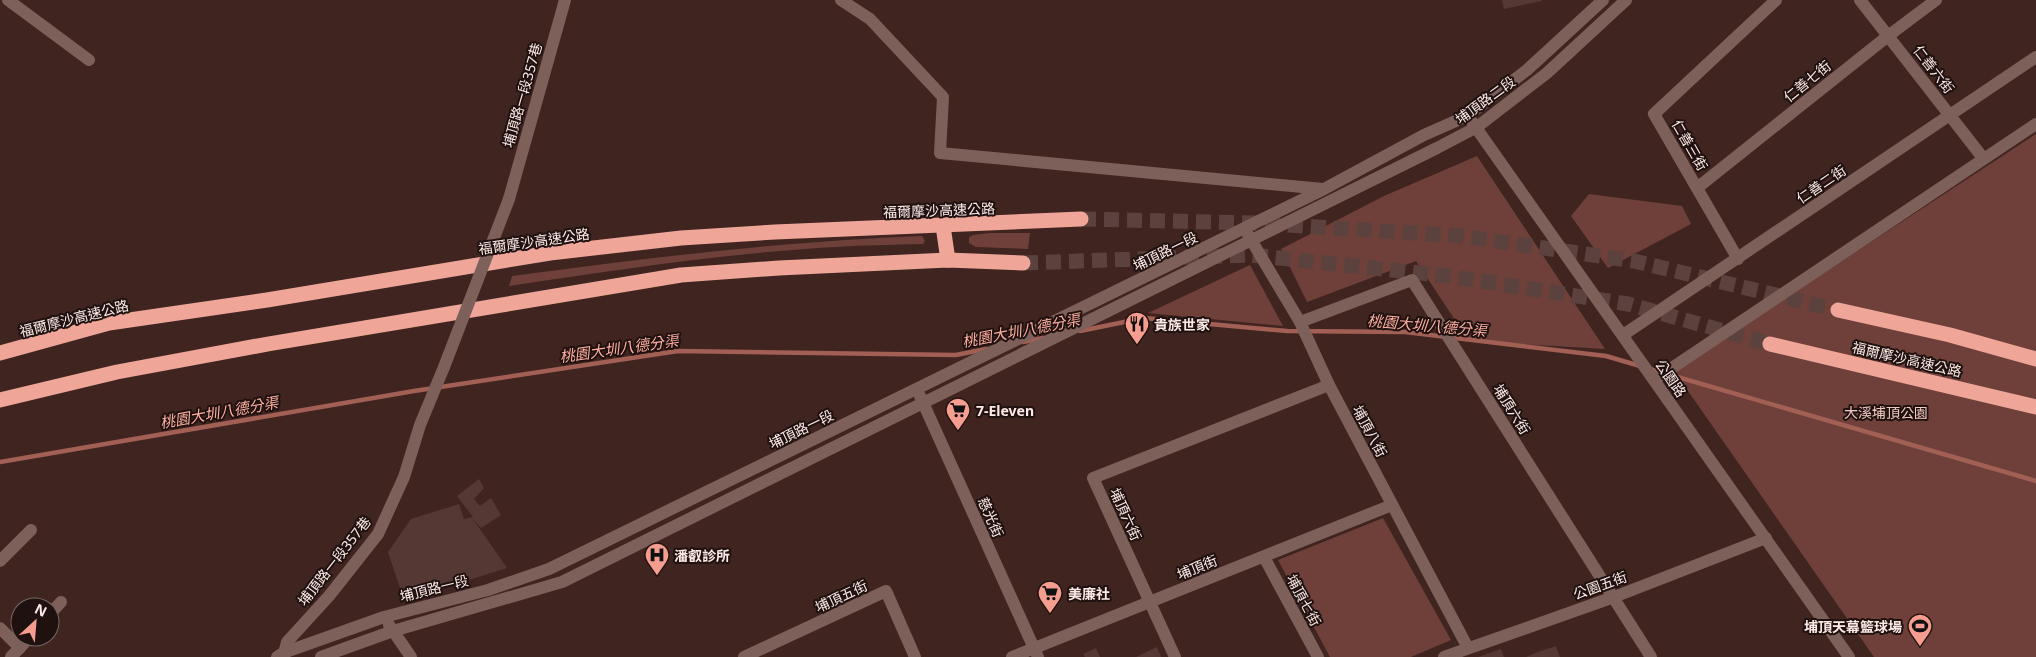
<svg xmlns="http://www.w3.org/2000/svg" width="2036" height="657" font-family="'Noto Sans','Noto Sans TC',sans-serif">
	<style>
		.green { fill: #6e4039 }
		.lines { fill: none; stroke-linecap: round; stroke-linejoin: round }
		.stream { stroke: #a25f54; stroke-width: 4.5 }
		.building { fill: #553833 }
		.highway-tunnel { stroke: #5c423e; stroke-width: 15; stroke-dasharray: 15 8; stroke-linecap: butt }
		.minor { stroke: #7e605b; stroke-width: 12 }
		.highway { stroke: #efa699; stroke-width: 15 }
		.minor-bridge { stroke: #7e605b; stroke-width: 12 }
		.labels { text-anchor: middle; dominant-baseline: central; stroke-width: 4; stroke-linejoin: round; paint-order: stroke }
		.street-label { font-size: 14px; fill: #fde9e6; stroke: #1e110f }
		.poi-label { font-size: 14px; font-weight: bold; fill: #fde9e6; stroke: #1e110f; text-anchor: start }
		.park-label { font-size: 14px; fill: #f2c9c1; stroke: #1e110f }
		.water-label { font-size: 15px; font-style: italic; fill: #ffafa2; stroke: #1e110f }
	</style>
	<rect width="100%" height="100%" fill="#402420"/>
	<!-- green -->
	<g class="green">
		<path d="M2036,134V657H1874L1674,371Z"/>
		<path d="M1477,156L1605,349L1469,341L1416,261L1307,302L1281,249L1384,196Z"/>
		<path d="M1589,194L1682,206L1691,224L1608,268L1571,216Z"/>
		<path d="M989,233H1030L1028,249L976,247L969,243V237L973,235Z"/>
		<path d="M922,236L925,241L923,244C894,245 865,245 836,247C726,253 617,270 509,286L512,276C648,258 784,241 922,236Z"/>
		<path d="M1250,265L1283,326L1148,313Z"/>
		<path d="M1383,518L1451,640L1411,657H1330L1278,560Z"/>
	</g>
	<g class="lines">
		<!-- stream -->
		<g class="stream">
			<path d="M1080,331L1144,318L1287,331L1405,332L1606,356L1640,366"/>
			<path d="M1023,342L1043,338"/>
			<path d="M1650,369L2036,481"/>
			<path d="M0,462L414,391L678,351L956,355L986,349"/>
		</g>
	</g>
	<!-- building -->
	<g class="building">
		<path d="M1502,0H1542V1L1504,9Z"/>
		<path d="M479,479L484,488L474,499L480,506L491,498L501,515L481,528L473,519L507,568L404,600L388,552L411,519L459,504L464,519L473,517L457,496Z"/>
		<path d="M1556,646L1560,657H1526L1538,652Z"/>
		<path d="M1157,647L1161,657H1136Z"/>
		<path d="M1096,648L1100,657H1085L1083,654Z"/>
		<path d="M1501,649L1504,657H1478Z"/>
	</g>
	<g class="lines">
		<!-- highway-tunnel -->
		<g class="highway-tunnel">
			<path d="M1081,219L1256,223L1461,236L1634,261L1838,310"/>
			<path d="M1023,263L1251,255L1448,276L1628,304L1770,344"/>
		</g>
		<!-- minor -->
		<g class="minor">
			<path d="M8,0L89,60"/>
			<path d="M841,0L870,19L943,97L940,153L1323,189"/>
			<path d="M1860,0L1983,158"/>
			<path d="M1472,122L1849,657"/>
			<path d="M1697,188L1888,36L1936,0"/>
			<path d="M509,199L565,0"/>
			<path d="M1247,233L1300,322L1329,385L1468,648"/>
			<path d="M1738,259L1654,114L1776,0"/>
			<path d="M1300,322L1412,280L1651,657"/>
			<path d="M1623,335L2036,57"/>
			<path d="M1654,380L2036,124"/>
			<path d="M920,396L1038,657"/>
			<path d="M1264,557L1318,657"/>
			<path d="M0,561L31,530"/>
			<path d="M50,614L61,602"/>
			<path d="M389,625L411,657"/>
			<path d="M0,628L20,648"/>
			<path d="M11,657L30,637"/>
			<path d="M277,657L283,653L384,617L488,590L549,569L1324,189L1424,135L1467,116L1527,70L1603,0"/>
			<path d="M283,657L287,642L329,596L378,534L404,477L420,425L444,367"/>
			<path d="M321,657L393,631L562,582L1437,148L1477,127L1547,73L1626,0"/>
			<path d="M744,657L886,591L915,657"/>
			<path d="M1012,657L1392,505"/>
			<path d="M1175,657L1093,478L1329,385"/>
			<path d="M1444,657L1614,597L1766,538"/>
		</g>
		<!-- highway -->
		<g class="highway">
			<path d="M943,226L948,260"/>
			<path d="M1838,310L1950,335L2036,359"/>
			<path d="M1770,344L2036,407"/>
			<path d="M0,353L109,323L267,300L550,253L681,238L775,232L1081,219"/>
			<path d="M0,400L117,372L268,344L681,275L779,268L948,260L1023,263"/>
		</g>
		<!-- minor-bridge -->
		<path class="minor-bridge" d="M444,367L509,199"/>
	</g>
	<!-- icons -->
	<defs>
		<symbol id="restaurant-pin" viewBox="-11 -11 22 30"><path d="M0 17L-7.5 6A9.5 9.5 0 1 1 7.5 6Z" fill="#f59d8e" stroke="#1e110f"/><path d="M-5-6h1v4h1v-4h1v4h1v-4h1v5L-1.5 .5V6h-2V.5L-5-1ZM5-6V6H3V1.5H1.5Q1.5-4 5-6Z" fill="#111"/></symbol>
		<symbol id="supermarket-pin" viewBox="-11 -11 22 30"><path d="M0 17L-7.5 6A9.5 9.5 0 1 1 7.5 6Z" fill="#f59d8e" stroke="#1e110f"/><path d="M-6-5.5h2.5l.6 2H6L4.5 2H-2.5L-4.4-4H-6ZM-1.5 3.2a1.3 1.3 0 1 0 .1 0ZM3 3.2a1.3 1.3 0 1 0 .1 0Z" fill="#111"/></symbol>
		<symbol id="hospital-pin" viewBox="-11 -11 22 30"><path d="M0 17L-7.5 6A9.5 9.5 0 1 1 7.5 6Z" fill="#f59d8e" stroke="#1e110f"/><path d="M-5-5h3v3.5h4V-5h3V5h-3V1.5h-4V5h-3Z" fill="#111"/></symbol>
		<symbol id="stadium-pin" viewBox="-11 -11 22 30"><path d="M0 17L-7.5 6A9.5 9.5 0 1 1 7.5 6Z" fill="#f59d8e" stroke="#1e110f"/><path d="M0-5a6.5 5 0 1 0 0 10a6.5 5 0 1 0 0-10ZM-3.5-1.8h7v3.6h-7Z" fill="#111"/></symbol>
	</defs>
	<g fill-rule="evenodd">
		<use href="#restaurant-pin" x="1123" y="310" width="28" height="38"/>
		<use href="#supermarket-pin" x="944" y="396" width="28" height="38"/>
		<use href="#hospital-pin" x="643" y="541" width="28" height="38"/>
		<use href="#supermarket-pin" x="1036" y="579" width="28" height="38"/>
		<use href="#stadium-pin" x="1906" y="612" width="28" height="38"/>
	</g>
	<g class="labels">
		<!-- street labels -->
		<g class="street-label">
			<text transform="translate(1934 69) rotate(52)">仁善六街</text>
			<text transform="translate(1807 81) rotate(-39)">仁善七街</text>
			<text transform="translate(522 95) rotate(-74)">埔頂路一段357巷</text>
			<text transform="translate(1485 100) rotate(-36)">埔頂路二段</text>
			<text transform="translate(1690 145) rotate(60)">仁善三街</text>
			<text transform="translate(1821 184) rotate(-34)">仁善二街</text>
			<text transform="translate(939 210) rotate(-2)">福爾摩沙高速公路</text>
			<text transform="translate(534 241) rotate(-8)">福爾摩沙高速公路</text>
			<text transform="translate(1165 251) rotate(-26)">埔頂路一段</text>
			<text transform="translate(74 318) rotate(-14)">福爾摩沙高速公路</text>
			<text transform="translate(1907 359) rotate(13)">福爾摩沙高速公路</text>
			<text transform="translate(1671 378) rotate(55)">公園路</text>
			<text transform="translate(1512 409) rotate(58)">埔頂六街</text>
			<text transform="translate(801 429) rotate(-26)">埔頂路一段</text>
			<text transform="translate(1370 431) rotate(62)">埔頂八街</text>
			<text transform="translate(1126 514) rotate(66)">埔頂六街</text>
			<text transform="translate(991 517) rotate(66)">慈光街</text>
			<text transform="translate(334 561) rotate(-52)">埔頂路一段357巷</text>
			<text transform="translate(1197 567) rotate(-22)">埔頂街</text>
			<text transform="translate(1600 585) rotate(-20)">公園五街</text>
			<text transform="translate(434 588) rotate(-14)">埔頂路一段</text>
			<text transform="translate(841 596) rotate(-25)">埔頂五街</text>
			<text transform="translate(1304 600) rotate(62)">埔頂七街</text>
		</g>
		<!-- poi labels -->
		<g class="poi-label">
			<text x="1154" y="324">貴族世家</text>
			<text x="976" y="410">7-Eleven</text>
			<text x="674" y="555">潘叡診所</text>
			<text x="1068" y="593">美廉社</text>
			<text x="1902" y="626" text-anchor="end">埔頂天幕籃球場</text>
		</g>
		<!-- park labels -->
		<g class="park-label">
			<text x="1886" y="412">大溪埔頂公園</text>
		</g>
		<!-- water labels -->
		<g class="water-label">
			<text transform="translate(1427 325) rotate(5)">桃園大圳八德分渠</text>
			<text transform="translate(1021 330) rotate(-11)">桃園大圳八德分渠</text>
			<text transform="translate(619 348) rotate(-8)">桃園大圳八德分渠</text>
			<text transform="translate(219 412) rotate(-10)">桃園大圳八德分渠</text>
		</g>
	</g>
	<!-- north arrow -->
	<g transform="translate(35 622) rotate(26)"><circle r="24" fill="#1e110f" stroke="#776765"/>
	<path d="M0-4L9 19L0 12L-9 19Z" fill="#f59d8e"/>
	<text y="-8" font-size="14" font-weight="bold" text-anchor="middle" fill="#fde9e6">N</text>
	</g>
</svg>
